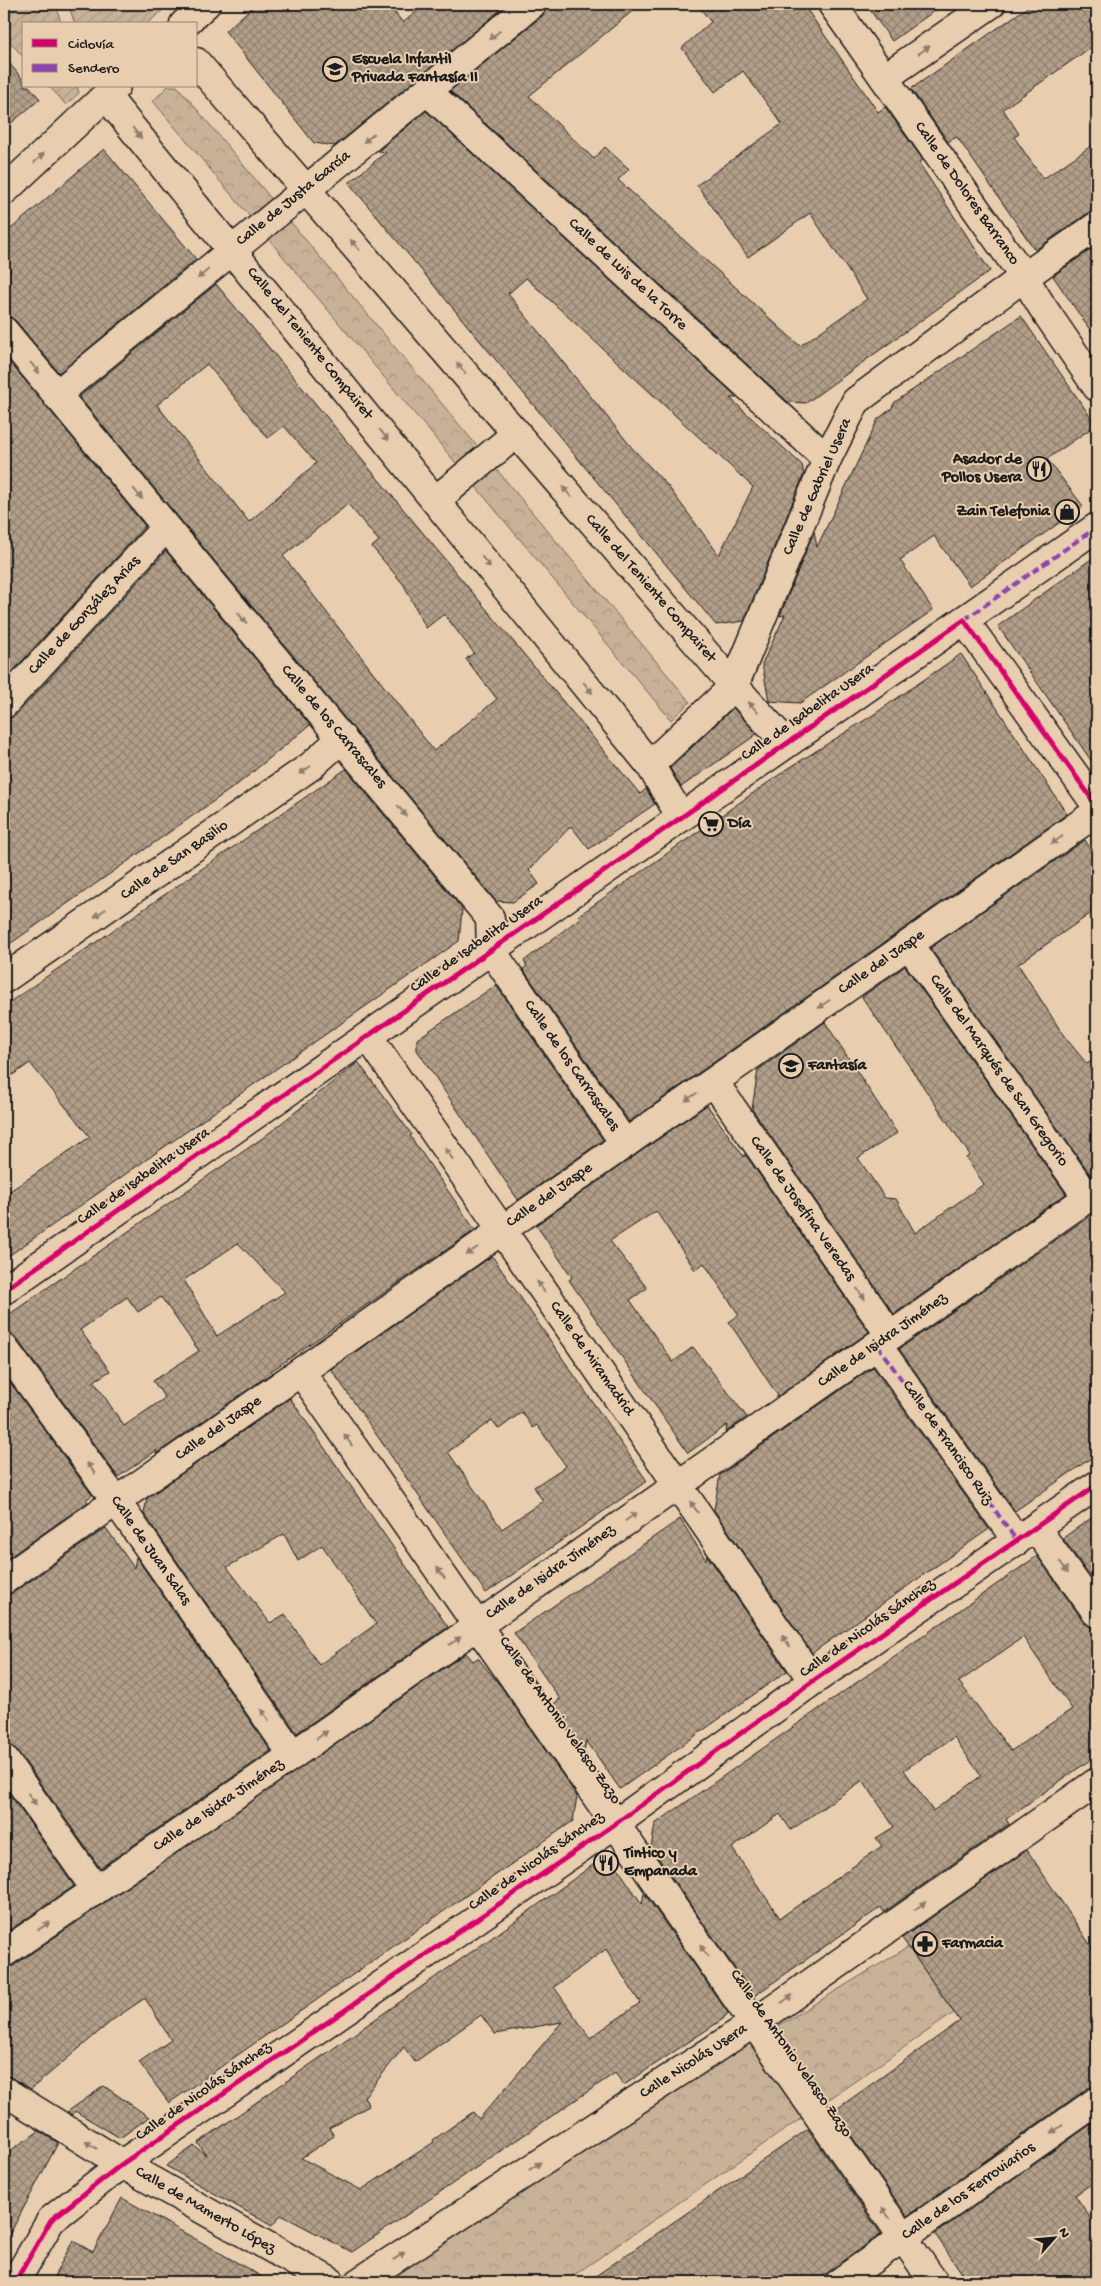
<svg xmlns="http://www.w3.org/2000/svg" width="1101" height="2286" font-family="'Gochi Hand',sans-serif">
	<style>
		.park { fill: url(#park-crowns); stroke: #72665a }
		.garden { fill: url(#garden-furrows); stroke: #72665a }
		.building { fill: url(#building-cross-hatch); stroke: #1c1c1c; fill-rule: evenodd }
		.lines { fill: none; stroke-linecap: round; stroke-linejoin: round }
		.pedestrian-casing { stroke: #1c1c1c; stroke-width: 31 }
		.minor-casing { stroke: #1c1c1c; stroke-width: 31 }
		.pedestrian { stroke: #e8cdaf; stroke-width: 28 }
		.minor { stroke: #e8cdaf; stroke-width: 28 }
		.quiet { stroke: #8e44ad; stroke-width: 4; stroke-dasharray: 8 4; stroke-linecap: butt }
		.cycleway-casing { stroke: #e8cdaf; stroke-width: 8 }
		.cycleway { stroke: #d6006c; stroke-width: 5 }
		.oneway { fill: #8c7d6d }
		.labels { text-anchor: middle; dominant-baseline: central; stroke-width: 4; stroke-linejoin: round; paint-order: stroke }
		.poi-label { font-size: 16px; font-weight: bold; fill: #1c1c1c; stroke: #e8cdaf; text-anchor: start }
		.street-label { font-size: 16px; fill: #1c1c1c; stroke: #e8cdaf }
	</style>
	<defs>
		<pattern id="park-crowns" width="20" height="18" patternUnits="userSpaceOnUse" patternTransform="scale(1.25)"><rect width="20" height="18" fill="#c7b197"/><path d="M2 6a3 3 0 1 1 6 0M12 15a3 3 0 1 1 6 0" fill="none" stroke="#aa9882"/></pattern>
		<pattern id="garden-furrows" width="10" height="10" patternUnits="userSpaceOnUse" patternTransform="scale(1.25)"><rect width="10" height="10" fill="#c7b197"/><path d="M-1 1l2-2M0 10L10 0M9 11l2-2" fill="none" stroke="#aa9882"/></pattern>
		<pattern id="building-cross-hatch" width="8" height="8" patternUnits="userSpaceOnUse" patternTransform="scale(1.25)"><rect width="8" height="8" fill="#b29f89"/><path d="M0 0l8 8M0 8l8-8" fill="none" stroke="#90816f"/></pattern>
	</defs>
	<rect width="100%" height="100%" fill="#e8cdaf"/>
	<filter id="ink" filterUnits="userSpaceOnUse"><feTurbulence type="fractalNoise" baseFrequency=".02" numOctaves="2"/><feDisplacementMap in="SourceGraphic" scale="10" xChannelSelector="R" yChannelSelector="G"/><feConvolveMatrix kernelMatrix="1 2 1 2 8 2 1 2 1" color-interpolation-filters="sRGB"/></filter>
	<g filter="url(#ink)">
		<!-- park -->
		<g class="park">
			<path d="M168,86H177L190,101L690,702L671,720L153,101Z"/>
			<path d="M908,1947L954,2013L564,2282H394L375,2271Z"/>
		</g>
		<!-- garden -->
		<g class="garden">
			<path d="M4,4H56L61,24H24V58L4,35Z"/>
			<path d="M68,4H149L162,11L146,24H75Z"/>
			<path d="M49,86H77L79,93L66,105Z"/>
		</g>
		<!-- building -->
		<g class="building">
			<path d="M256,4H388L403,23L425,4H508L335,146L314,143L225,31Z"/>
			<path d="M547,4H641L529,96L594,159L605,147L629,169L618,180L800,346L867,299L810,213L748,257L697,185L782,124L743,71L715,92L682,48L711,22L697,4H803L878,112L885,107L923,160L919,163L990,271L806,403L788,402L450,91L542,16L546,10Z"/>
			<path d="M866,4H944L892,41Z"/>
			<path d="M1032,4H1097V43L1003,109L1019,134L1014,137L1043,179L1097,142V211L1088,213L1035,250L957,137L948,142L911,89Z"/>
			<path d="M4,57L24,81V86H29L40,99L4,129Z"/>
			<path d="M426,111L738,398H730L802,465L804,474L744,621L716,625L349,183L386,152L378,151ZM526,278L753,487L719,555L667,485L633,449L508,294Z"/>
			<path d="M104,149L196,259L59,373L16,321L10,317L4,316V235Z"/>
			<path d="M1097,245V340L1053,276Z"/>
			<path d="M216,284L640,794L646,789L655,804L589,849L571,826L529,870L539,884L513,902L496,901L79,397ZM207,364L268,438L284,426L316,463L249,522L157,405ZM348,504L379,541L372,547L404,585L426,628L444,614L474,653L466,659L497,699L434,751L283,556Z"/>
			<path d="M1021,316L1096,425L1047,459L1083,506L970,586L934,536L900,560L933,610L800,703L769,701L762,664L785,615L780,616L814,531L817,547L878,419L891,409L895,402Z"/>
			<path d="M4,355L145,526L4,681Z"/>
			<path d="M166,551L310,725L238,784L4,948V719L16,715Z"/>
			<path d="M1097,555V769L998,626Z"/>
			<path d="M961,654L1067,814L629,1122L523,969L527,966L524,961L580,918L578,916L786,770L873,715Z"/>
			<path d="M733,708L757,734L681,787L670,768Z"/>
			<path d="M346,769L462,909L459,941L4,1259V1195L90,1137L30,1063L4,1081V1006Z"/>
			<path d="M1085,840L1097,859V909L1018,964L1064,1036L1087,1064L1097,1058V1176L1092,1177L930,948Z"/>
			<path d="M905,966L1066,1194L894,1314L752,1109L758,1070L825,1022L897,1133L858,1158L885,1198L896,1199L915,1233L984,1184L966,1158L970,1155L862,997Z"/>
			<path d="M496,985L603,1140L518,1200L417,1050V1039Z"/>
			<path d="M358,1062L412,1135L410,1136L475,1230L271,1371L272,1373L156,1454L157,1450L118,1477L17,1339L11,1334L4,1333V1318L264,1137ZM238,1243L285,1292L217,1336L184,1280ZM127,1297L138,1312L161,1297L199,1351L153,1381L165,1398L124,1426L94,1381L110,1371L80,1330Z"/>
			<path d="M707,1105L744,1157L745,1154L869,1332L778,1396L729,1322L739,1315L704,1263L695,1270L656,1211L610,1241L647,1288L630,1300L673,1362L693,1347L747,1417L726,1432L727,1425L688,1453L569,1280L572,1277L536,1225Z"/>
			<path d="M1097,1211V1454L1015,1511L899,1349Z"/>
			<path d="M492,1256L647,1481L486,1593L331,1369ZM522,1412L533,1428L537,1425L566,1466L534,1487L543,1501L502,1529L448,1452L492,1420L499,1429Z"/>
			<path d="M873,1367L989,1529L812,1653L714,1510L720,1475Z"/>
			<path d="M4,1374L92,1495L86,1500L88,1502L4,1561Z"/>
			<path d="M290,1398L448,1627L297,1733L144,1514L147,1498ZM284,1534L298,1561L322,1545L376,1624L319,1665L285,1614L270,1623L227,1567Z"/>
			<path d="M1097,1514V1587L1063,1538Z"/>
			<path d="M680,1519L706,1560L707,1555L787,1671L620,1789L586,1740L584,1752L552,1705L560,1699L514,1633Z"/>
			<path d="M106,1528L134,1568L136,1557L271,1751L100,1868L17,1750L11,1745L4,1744V1595L13,1593Z"/>
			<path d="M1037,1556L1084,1622L1090,1627L1097,1628V1755L1006,1819L1009,1824L884,1912L881,1907L754,1996L651,1848L655,1824ZM1023,1637L1072,1709L1011,1751L959,1682ZM954,1737L981,1776L933,1811L904,1770ZM863,1780L894,1827L876,1838L882,1846L780,1918L732,1848L780,1814L791,1830Z"/>
			<path d="M466,1653L473,1661L478,1658L502,1688L577,1796L573,1821L169,2103L139,2062L171,2040L145,1998L114,2019L31,2089L12,2078L4,2075V1968L13,1966Z"/>
			<path d="M4,1786L74,1886L4,1934Z"/>
			<path d="M1027,1850L1097,1955V2086L1088,2088L907,2216L834,2111L960,2021L902,1938Z"/>
			<path d="M608,1854L642,1904L644,1893L728,2013L723,2019L624,2085L615,2073L352,2252L281,2215L272,2226L166,2166L194,2146L206,2155L198,2143L510,1925ZM606,1949L640,2003L590,2038L554,1987ZM481,2015L495,2034L562,2022L479,2119L473,2112L433,2140L434,2142L361,2190L301,2158L334,2136L329,2128L369,2106L364,2097L404,2047L415,2062Z"/>
			<path d="M104,2086L149,2117L120,2138L75,2111L73,2115L67,2112Z"/>
			<path d="M1097,2120V2180L1075,2195L1097,2228V2282H968L935,2234Z"/>
			<path d="M808,2129L881,2234L829,2272L813,2282H587Z"/>
			<path d="M39,2131L58,2143L4,2245V2155Z"/>
			<path d="M122,2198L208,2246L271,2282H51L73,2241L93,2252Z"/>
		</g>
		<g class="lines">
			<defs>
				<g id="pedestrian">
					<path d="M964,620L1097,527"/>
					<path d="M877,1345L1017,1541"/>
				</g>
				<g id="minor">
					<path d="M832,4L1024,277L1043,308L1097,387"/>
					<path d="M184,24L206,4"/>
					<path d="M196,62L734,686L786,743"/>
					<path d="M884,78L991,4"/>
					<path d="M427,91L827,459"/>
					<path d="M106,96L650,765L681,817"/>
					<path d="M4,191L116,86"/>
					<path d="M4,331L490,918L491,950L625,1144"/>
					<path d="M56,395L532,4"/>
					<path d="M436,500L517,433"/>
					<path d="M4,704L166,527"/>
					<path d="M650,765L734,686L827,459L856,401L1024,277L1097,226"/>
					<path d="M909,945L1088,1198"/>
					<path d="M4,979L311,766L342,738"/>
					<path d="M368,1036L813,1681"/>
					<path d="M714,1082L890,1335"/>
					<path d="M4,1290L964,620L1097,806"/>
					<path d="M4,1348L116,1501L293,1755"/>
					<path d="M301,1372L934,2282"/>
					<path d="M1036,1528L1097,1613"/>
					<path d="M4,1580L1097,812"/>
					<path d="M4,1759L96,1890"/>
					<path d="M4,1953L293,1755L1097,1191"/>
					<path d="M4,2091L122,2164L331,2282"/>
					<path d="M15,2282L51,2220L122,2164L615,1824L813,1681L1097,1485"/>
					<path d="M359,2282L754,2023L1097,1782"/>
					<path d="M840,2282L1097,2101"/>
				</g>
			</defs>
			<!-- pedestrian casing -->
			<use href="#pedestrian" class="pedestrian-casing"/>
			<!-- minor casing -->
			<use href="#minor" class="minor-casing"/>
			<!-- pedestrian -->
			<use href="#pedestrian" class="pedestrian"/>
			<!-- minor -->
			<use href="#minor" class="minor"/>
			<!-- quiet -->
			<g class="quiet">
				<path d="M964,620L1097,527"/>
				<path d="M877,1345L1017,1541"/>
			</g>
			<defs>
				<g id="cycleway">
					<path d="M4,1290L964,620L1097,806"/>
					<path d="M15,2282L51,2220L122,2164L615,1824L813,1681L1097,1485"/>
				</g>
			</defs>
			<!-- cycleway casing -->
			<use href="#cycleway" class="cycleway-casing"/>
			<!-- cycleway -->
			<use href="#cycleway" class="cycleway"/>
		</g>
		<!-- one-way arrows -->
		<defs><path id="oneway-solid" d="M-6-.8H1V-3.2L6.5 0L1 3.2V.8H-6Z" transform="scale(1.25)"/></defs>
		<g class="oneway">
			<use href="#oneway-solid" transform="translate(495 35) rotate(141)"/>
			<use href="#oneway-solid" transform="translate(924 50) rotate(-35)"/>
			<use href="#oneway-solid" transform="translate(137 133) rotate(51)"/>
			<use href="#oneway-solid" transform="translate(369 138) rotate(141)"/>
			<use href="#oneway-solid" transform="translate(39 158) rotate(-43)"/>
			<use href="#oneway-solid" transform="translate(355 245) rotate(-131)"/>
			<use href="#oneway-solid" transform="translate(203 274) rotate(140)"/>
			<use href="#oneway-solid" transform="translate(35 368) rotate(51)"/>
			<use href="#oneway-solid" transform="translate(461 368) rotate(-131)"/>
			<use href="#oneway-solid" transform="translate(384 435) rotate(51)"/>
			<use href="#oneway-solid" transform="translate(567 492) rotate(-131)"/>
			<use href="#oneway-solid" transform="translate(138 494) rotate(50)"/>
			<use href="#oneway-solid" transform="translate(486 562) rotate(51)"/>
			<use href="#oneway-solid" transform="translate(242 618) rotate(50)"/>
			<use href="#oneway-solid" transform="translate(588 688) rotate(51)"/>
			<use href="#oneway-solid" transform="translate(753 707) rotate(-132)"/>
			<use href="#oneway-solid" transform="translate(305 770) rotate(145)"/>
			<use href="#oneway-solid" transform="translate(402 811) rotate(51)"/>
			<use href="#oneway-solid" transform="translate(1057 840) rotate(145)"/>
			<use href="#oneway-solid" transform="translate(100 913) rotate(145)"/>
			<use href="#oneway-solid" transform="translate(824 1004) rotate(145)"/>
			<use href="#oneway-solid" transform="translate(691 1097) rotate(145)"/>
			<use href="#oneway-solid" transform="translate(449 1154) rotate(-125)"/>
			<use href="#oneway-solid" transform="translate(472 1251) rotate(145)"/>
			<use href="#oneway-solid" transform="translate(541 1287) rotate(-125)"/>
			<use href="#oneway-solid" transform="translate(861 1294) rotate(55)"/>
			<use href="#oneway-solid" transform="translate(348 1440) rotate(-125)"/>
			<use href="#oneway-solid" transform="translate(91 1468) rotate(-126)"/>
			<use href="#oneway-solid" transform="translate(694 1507) rotate(-125)"/>
			<use href="#oneway-solid" transform="translate(631 1517) rotate(-35)"/>
			<use href="#oneway-solid" transform="translate(1064 1567) rotate(54)"/>
			<use href="#oneway-solid" transform="translate(441 1573) rotate(-125)"/>
			<use href="#oneway-solid" transform="translate(455 1641) rotate(-35)"/>
			<use href="#oneway-solid" transform="translate(786 1641) rotate(-125)"/>
			<use href="#oneway-solid" transform="translate(265 1715) rotate(-125)"/>
			<use href="#oneway-solid" transform="translate(322 1735) rotate(-35)"/>
			<use href="#oneway-solid" transform="translate(32 1799) rotate(55)"/>
			<use href="#oneway-solid" transform="translate(920 1906) rotate(-35)"/>
			<use href="#oneway-solid" transform="translate(44 1926) rotate(-34)"/>
			<use href="#oneway-solid" transform="translate(704 1951) rotate(-125)"/>
			<use href="#oneway-solid" transform="translate(787 1999) rotate(-35)"/>
			<use href="#oneway-solid" transform="translate(1057 2129) rotate(145)"/>
			<use href="#oneway-solid" transform="translate(91 2145) rotate(-148)"/>
			<use href="#oneway-solid" transform="translate(535 2166) rotate(-33)"/>
			<use href="#oneway-solid" transform="translate(886 2213) rotate(-125)"/>
			<use href="#oneway-solid" transform="translate(399 2256) rotate(-33)"/>
		</g>
	</g>
	<!-- icons -->
	<defs>
		<symbol id="school-ring" viewBox="-11 -11 22 22"><circle r="9.5" fill="#e8cdaf" stroke="#1c1c1c" stroke-width="1.5"/><path d="M0-5L7-2L0 1L-7-2ZM-4 1L0 2.5L4 1V4Q0 6-4 4Z" fill="#1c1c1c"/></symbol>
		<symbol id="restaurant-ring" viewBox="-11 -11 22 22"><circle r="9.5" fill="#e8cdaf" stroke="#1c1c1c" stroke-width="1.5"/><path d="M-5-6h1v4h1v-4h1v4h1v-4h1v5L-1.5 .5V6h-2V.5L-5-1ZM5-6V6H3V1.5H1.5Q1.5-4 5-6Z" fill="#1c1c1c"/></symbol>
		<symbol id="shop-ring" viewBox="-11 -11 22 22"><circle r="9.5" fill="#e8cdaf" stroke="#1c1c1c" stroke-width="1.5"/><path d="M-5-2.5h2.3a2.7 3.5 0 0 1 5.4 0H5L5.5 6h-11ZM-1.5-2.5h3a1.5 2.3 0 0 0-3 0Z" fill="#1c1c1c"/></symbol>
		<symbol id="supermarket-ring" viewBox="-11 -11 22 22"><circle r="9.5" fill="#e8cdaf" stroke="#1c1c1c" stroke-width="1.5"/><path d="M-6-5.5h2.5l.6 2H6L4.5 2H-2.5L-4.4-4H-6ZM-1.5 3.2a1.3 1.3 0 1 0 .1 0ZM3 3.2a1.3 1.3 0 1 0 .1 0Z" fill="#1c1c1c"/></symbol>
		<symbol id="pharmacy-ring" viewBox="-11 -11 22 22"><circle r="9.5" fill="#e8cdaf" stroke="#1c1c1c" stroke-width="1.5"/><path d="M-2-6h4v4h4v4h-4v4h-4v-4h-4v-4h4Z" fill="#1c1c1c"/></symbol>
	</defs>
	<g fill-rule="evenodd">
		<use href="#school-ring" x="321" y="55" width="28" height="28"/>
		<use href="#restaurant-ring" x="1025" y="455" width="28" height="28"/>
		<use href="#shop-ring" x="1053" y="498" width="28" height="28"/>
		<use href="#supermarket-ring" x="697" y="810" width="28" height="28"/>
		<use href="#school-ring" x="777" y="1052" width="28" height="28"/>
		<use href="#restaurant-ring" x="592" y="1849" width="28" height="28"/>
		<use href="#pharmacy-ring" x="911" y="1930" width="28" height="28"/>
	</g>
	<g class="labels">
		<!-- poi labels -->
		<g class="poi-label">
			<text x="352" y="60">Escuela Infantil<tspan x="352" dy="18">Privada Fantasía II</tspan></text>
			<text x="1022" y="460" text-anchor="end">Asador de<tspan x="1022" dy="18">Pollos Usera</tspan></text>
			<text x="1050" y="512" text-anchor="end">Zain Telefonia</text>
			<text x="728" y="824">Día</text>
			<text x="808" y="1066">Fantasía</text>
			<text x="624" y="1854">Tintico y<tspan x="624" dy="18">Empanada</tspan></text>
			<text x="942" y="1944">Farmacia</text>
		</g>
		<!-- street labels -->
		<g class="street-label">
			<text transform="translate(966 194) rotate(55)">Calle de Dolores Barranco</text>
			<text transform="translate(294 199) rotate(-39)">Calle de Justa García</text>
			<text transform="translate(627 275) rotate(43)">Calle de Luis de la Torre</text>
			<text transform="translate(309 344) rotate(51)">Calle del Teniente Compairet</text>
			<text transform="translate(818 487) rotate(-66)">Calle de Gabriel Usera</text>
			<text transform="translate(650 589) rotate(49)">Calle del Teniente Compairet</text>
			<text transform="translate(85 616) rotate(-47)">Calle de González Arias</text>
			<text transform="translate(808 713) rotate(-35)">Calle de Isabelita Usera</text>
			<text transform="translate(333 727) rotate(50)">Calle de los Carrascales</text>
			<text transform="translate(175 861) rotate(-35)">Calle de San Basilio</text>
			<text transform="translate(477 945) rotate(-35)">Calle de Isabelita Usera</text>
			<text transform="translate(882 963) rotate(-35)">Calle del Jaspe</text>
			<text transform="translate(571 1066) rotate(55)">Calle de los Carrascales</text>
			<text transform="translate(998 1071) rotate(55)">Calle del Marqués de San Gregorio</text>
			<text transform="translate(144 1177) rotate(-35)">Calle de Isabelita Usera</text>
			<text transform="translate(550 1196) rotate(-35)">Calle del Jaspe</text>
			<text transform="translate(802 1209) rotate(55)">Calle de Josefina Veredas</text>
			<text transform="translate(883 1341) rotate(-35)">Calle de Isidra Jiménez</text>
			<text transform="translate(591 1359) rotate(55)">Calle de Miramadrid</text>
			<text transform="translate(219 1429) rotate(-35)">Calle del Jaspe</text>
			<text transform="translate(947 1443) rotate(55)">Calle de Francisco Ruiz</text>
			<text transform="translate(150 1551) rotate(55)">Calle de Juan Salas</text>
			<text transform="translate(551 1573) rotate(-35)">Calle de Isidra Jiménez</text>
			<text transform="translate(868 1629) rotate(-35)">Calle de Nicolás Sánchez</text>
			<text transform="translate(559 1721) rotate(55)">Calle de Antonio Velasco Zazo</text>
			<text transform="translate(219 1806) rotate(-34)">Calle de Isidra Jiménez</text>
			<text transform="translate(537 1862) rotate(-35)">Calle de Nicolás Sánchez</text>
			<text transform="translate(790 2054) rotate(55)">Calle de Antonio Velasco Zazo</text>
			<text transform="translate(694 2062) rotate(-33)">Calle Nicolás Usera</text>
			<text transform="translate(204 2092) rotate(-35)">Calle de Nicolás Sánchez</text>
			<text transform="translate(969 2192) rotate(-35)">Calle de los Ferroviarios</text>
			<text transform="translate(205 2211) rotate(30)">Calle de Mamerto López</text>
		</g>
	</g>
	<!-- margin -->
	<rect width="1101" height="2286" fill="none" stroke="#e8cdaf" stroke-width="20"/>
	<rect x="10" y="10" width="1081" height="2266" fill="none" stroke="#1c1c1c" stroke-width="2" filter="url(#ink)"/>
	<!-- legend -->
	<rect x="22" y="22" width="175" height="65" fill="#e8cdaf" stroke="#968674"/>
	<rect x="32" y="39" width="25" height="8" fill="#d6006c" stroke="#968674"/>
	<text x="68" y="48" font-size="15" fill="#1c1c1c">Ciclovía</text>
	<rect x="32" y="64" width="25" height="8" fill="#8e44ad" stroke="#968674"/>
	<text x="68" y="72" font-size="15" fill="#1c1c1c">Sendero</text>
	<!-- north arrow -->
	<g transform="translate(1054 2238) rotate(63)" stroke="#e8cdaf" stroke-width="4" paint-order="stroke">
	<path d="M0-4L9 19L0 12L-9 19Z" fill="#1c1c1c"/>
	<text y="-8" font-size="14" font-weight="bold" text-anchor="middle" fill="#1c1c1c">N</text>
	</g>
</svg>
